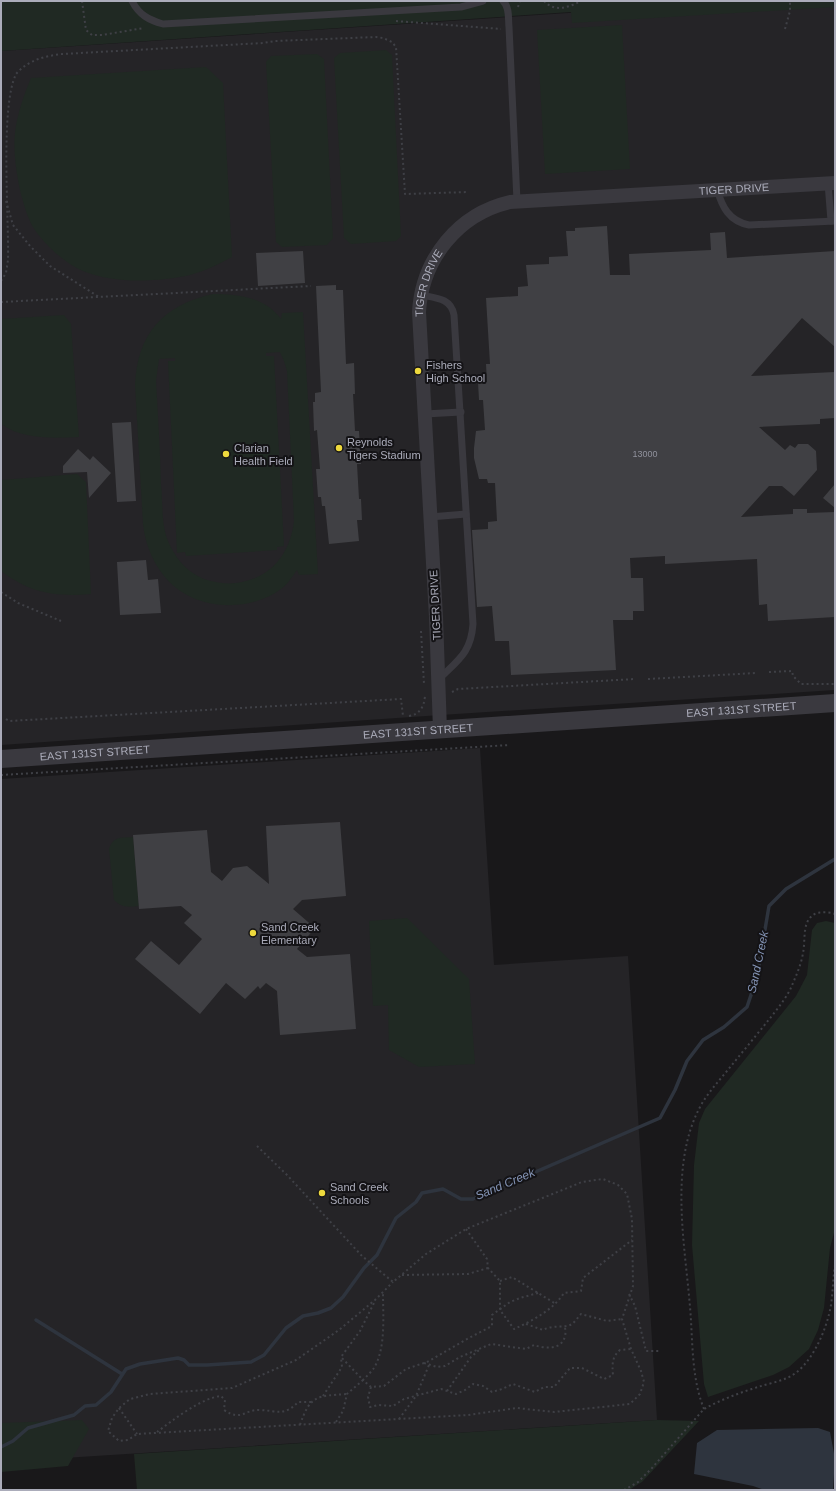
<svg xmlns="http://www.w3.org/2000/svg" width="836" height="1491" font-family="Arial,sans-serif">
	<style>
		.built { fill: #252427 }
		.green { fill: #202923; fill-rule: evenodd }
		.water { fill: #2e343e }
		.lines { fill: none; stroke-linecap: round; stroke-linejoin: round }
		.stream { stroke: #2e343e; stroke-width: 3.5 }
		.building { fill: #404044 }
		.path { stroke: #3f4046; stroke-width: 2; stroke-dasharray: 2 3; stroke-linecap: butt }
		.service { stroke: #3a393f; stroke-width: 7 }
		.minor { stroke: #3a393f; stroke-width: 14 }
		.tertiary { stroke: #3a393f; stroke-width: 18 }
		.poi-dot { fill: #eed93d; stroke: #141316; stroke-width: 1.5 }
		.labels { text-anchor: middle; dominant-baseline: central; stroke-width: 4; stroke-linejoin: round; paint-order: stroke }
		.number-label { font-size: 9px; fill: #90919c }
		.street-label { font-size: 11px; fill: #abacba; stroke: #141316 }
		.poi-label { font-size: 11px; fill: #abacba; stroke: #141316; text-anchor: start }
		.water-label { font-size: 12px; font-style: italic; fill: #8393b4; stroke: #141316 }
	</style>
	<rect width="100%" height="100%" fill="#19181a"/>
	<!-- built -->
	<g class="built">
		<path d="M835,1V690L441,715L1,745V51L583,12Z"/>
		<path d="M480,748L494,965L628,956L657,1420L1,1462V779Z"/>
	</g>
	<!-- green -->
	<g class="green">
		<path d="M1,1H835V7L572,23L571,12L1,51Z"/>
		<path d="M622,25L630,169L545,174L537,30Z"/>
		<path d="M386,50L392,55L401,236L396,241L351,244L344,238L334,58L340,53Z"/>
		<path d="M317,54L324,59L333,238L327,245L282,247L276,242L266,62L271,56Z"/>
		<path d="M206,67L223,83L232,257C219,264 205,271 190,275C159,282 113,284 83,271C66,264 45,245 35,230C21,209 12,158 15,133C17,114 24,95 31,78Z"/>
		<path d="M213,294C237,294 266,297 281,319L282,313L303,312L318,574L299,575L297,570C292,577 288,584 281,589C246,615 187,610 161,572C151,558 145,542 143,524L135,385C137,334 163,305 213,294ZM280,352L284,361L287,371L294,521C291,546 279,568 255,578C241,584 226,585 211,581C190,576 176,560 168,541C161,524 163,503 161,484C160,449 158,415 156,381L159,359L175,358V361H168L177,553L185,552L186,556L277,550V547L284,546L274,356H266V353Z"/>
		<path d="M64,315L71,324L79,437C53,438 23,440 1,424V319Z"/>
		<path d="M77,474L86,482L91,594C55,597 30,593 1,571V480Z"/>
		<path d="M133,837L139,906C128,907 122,908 114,900L109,849C113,836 121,838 133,837Z"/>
		<path d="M407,918L469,979L475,1064L419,1067L389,1050L388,1005L373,1006L369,921Z"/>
		<path d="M826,921L835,923V1229L830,1248L824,1308L818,1330L809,1349L789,1367L773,1375L708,1397L704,1384L692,1245L694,1165L699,1123L705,1109L796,996L807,975L812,930L817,923Z"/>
		<path d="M82,1420L89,1429L68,1466L1,1472V1423Z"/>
		<path d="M657,1420L699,1421L642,1482L629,1490H137L134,1454Z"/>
	</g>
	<!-- water -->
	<path class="water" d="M818,1428L830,1432L835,1459L833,1490H765L753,1486L694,1474L697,1443L717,1430Z"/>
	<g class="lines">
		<!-- stream -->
		<g class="stream">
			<path d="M36,1320L122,1374"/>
			<path d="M1,1447L13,1441L28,1428L74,1415L85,1406L96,1405L111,1392L126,1369L140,1364L178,1358L184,1360L189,1365H207L251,1362L264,1355L286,1328L303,1316L318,1313L331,1308L343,1297L364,1268L377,1255L396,1218L416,1202L422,1193L443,1189L461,1199H473L660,1118L675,1090L687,1061L703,1040L724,1027L747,1007L757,977L769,906L786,889L835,859"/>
		</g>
	</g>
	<!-- building -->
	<g class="building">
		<path d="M607,226L610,275H630L629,254L711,250L710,233L725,232L727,258L835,251V347L802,318L751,376L835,372V418L820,419V424L759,427L785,450L790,445L795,448L798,444H808L816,451L817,470L794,496L782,486H769L741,517L793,514V509H807V513L835,512V617L768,621L767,604L759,605L757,559L665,564V556L630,558L631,578H643L644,611H633V620H613L616,670L511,675L509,641H495L492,606L477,607L472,530L488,529V522L497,521L495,483H488L487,479H479L474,458V448L476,431L485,430L483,400H479L478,382H487L486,364H490L486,298L518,296V287L528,286L526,265L549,264V257L568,256L566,231H575V228Z"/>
		<path d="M303,251L305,283L258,286L256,253Z"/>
		<path d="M336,285V290H343L346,364L354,363L355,394H353L355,431H359L361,464H357L359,499H361L362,520H357L359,541L329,544L325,506H322L321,497H318L316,469H320L317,430L314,431L313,402H315V393L321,392L316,286Z"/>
		<path d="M131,422L136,501L117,502L112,423Z"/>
		<path d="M78,449L90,460L93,456L111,473L89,498L87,472L63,473V466Z"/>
		<path d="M835,484V508L823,498Z"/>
		<path d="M146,560L148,580L158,579L161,613L120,615L117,562Z"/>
		<path d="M340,822L346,896L302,900L293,909L315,928L297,949L307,957L350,954L356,1029L280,1035L277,991L266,983L260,989L258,986L245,999L226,983L200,1014L135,959L151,941L179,965L202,939L184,923L192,915L181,906L139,909L133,835L207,830L211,872L222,881L233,868L247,866L269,884L266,826Z"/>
	</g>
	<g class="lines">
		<!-- path -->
		<g class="path">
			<path d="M82,1L86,30L92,35H102L144,28"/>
			<path d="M544,1C555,13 569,7 581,1"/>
			<path d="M518,7L520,1"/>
			<path d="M396,21L501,29"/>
			<path d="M785,29L790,11V1"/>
			<path d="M6,201L13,225L30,246L50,266L99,297"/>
			<path d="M1,281L6,273L8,260C9,217 0,107 16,74C28,60 45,56 62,54L263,43L275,41L376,37L383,38L392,42L396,47L405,194L468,192"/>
			<path d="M1,302L311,286"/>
			<path d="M1,592L18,603L61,621"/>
			<path d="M421,631L424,684"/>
			<path d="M769,672L792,671L793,676L801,684H835"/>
			<path d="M648,679L756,673"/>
			<path d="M452,692L458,689L635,679"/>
			<path d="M409,716C420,714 424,707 425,696"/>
			<path d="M6,719L9,721L401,699L403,716"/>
			<path d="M1,775L510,745"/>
			<path d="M257,1146L287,1175L362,1256L393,1282L426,1254L466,1229L582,1182L603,1179L618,1185L627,1194L632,1219L633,1286L622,1319L631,1349L641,1371L644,1382L640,1394L630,1404L554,1412L517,1408L468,1415L137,1434L128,1440L119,1441L108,1431L112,1418L119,1408L130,1399L150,1394L232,1388L296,1360L339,1330L375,1300L393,1282"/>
			<path d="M466,1229L487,1259L488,1268L500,1281V1310L514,1329C532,1321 553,1310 564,1293L581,1291L583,1278L632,1240"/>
			<path d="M402,1275L468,1274L488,1268"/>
			<path d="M500,1281L512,1277L556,1304"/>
			<path d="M538,1293L520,1298L510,1302L492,1315V1326L467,1339L427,1362L406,1369L384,1386L371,1387L368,1397L370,1407L378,1405L393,1406L404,1399L441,1389L456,1394L465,1390L473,1384L483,1386L492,1392L502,1389L513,1384L535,1392L544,1387H554L570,1368H582L604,1379L613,1375C612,1364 612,1357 620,1350L631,1349"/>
			<path d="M629,1294L635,1306L646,1351H659"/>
			<path d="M526,1324L543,1330C554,1324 564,1329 572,1324C575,1322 578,1317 581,1314L607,1321L622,1319"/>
			<path d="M424,1363L437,1367L445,1366L460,1357L491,1344L526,1349L534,1345C545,1349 562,1350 565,1336C566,1333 565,1329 565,1326"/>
			<path d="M371,1387L363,1380C367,1376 371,1372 374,1368C386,1348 383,1316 383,1293"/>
			<path d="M447,1391L471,1357L479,1350"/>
			<path d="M323,1396L342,1367L341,1358"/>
			<path d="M119,1408L137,1434"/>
			<path d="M704,1409C691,1377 693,1341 690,1307C685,1245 669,1165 700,1107C707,1094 717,1083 727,1071C740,1055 754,1038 767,1022C775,1012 784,1001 790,990C795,978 801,966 803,953C806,939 801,919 817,913C823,912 830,912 835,914"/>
			<path d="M399,1419L416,1396L429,1365"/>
			<path d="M336,1422L343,1411L347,1394L363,1380L341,1357L360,1331L375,1301"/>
			<path d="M300,1425C310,1395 317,1396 347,1394"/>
			<path d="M157,1432C173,1420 201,1398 221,1396L225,1400L224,1410C242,1422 245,1409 260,1410C278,1411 285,1416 298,1402H311"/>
			<path d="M624,1490L638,1482L652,1468L704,1409C720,1400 739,1393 758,1387C767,1384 778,1382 787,1378C811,1368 827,1329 831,1305C833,1291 833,1278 835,1265"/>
		</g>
		<!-- service -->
		<g class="service">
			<path d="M132,1C139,15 149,20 163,24L461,7L483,1"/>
			<path d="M503,1C510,7 508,19 509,27L517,201"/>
			<path d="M828,183L831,221"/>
			<path d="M717,189C722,207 729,221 749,225L835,221"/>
			<path d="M421,295C436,298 451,298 454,315L473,624C471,653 458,660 439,679"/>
			<path d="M425,414L461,412"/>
			<path d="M430,517L466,514"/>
		</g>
		<!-- minor -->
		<path class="minor" id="s1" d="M440,730L436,617L419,312C422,259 458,214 510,202L835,183"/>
		<!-- tertiary -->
		<path class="tertiary" id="s2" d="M1,759L835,703"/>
	</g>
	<!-- markers -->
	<g class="poi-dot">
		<circle cx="418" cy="371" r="4"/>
		<circle cx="339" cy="448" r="4"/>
		<circle cx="226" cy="454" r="4"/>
		<circle cx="253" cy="933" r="4"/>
		<circle cx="322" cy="1193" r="4"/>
	</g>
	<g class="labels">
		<!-- number labels -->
		<g class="number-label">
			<text x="645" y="454">13000</text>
		</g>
		<!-- street labels -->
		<g class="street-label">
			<text stroke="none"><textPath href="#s1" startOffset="796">TIGER DRIVE</textPath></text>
			<text stroke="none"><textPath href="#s1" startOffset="449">TIGER DRIVE</textPath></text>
			<text transform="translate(435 605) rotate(-93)">TIGER DRIVE</text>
			<text stroke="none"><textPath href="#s2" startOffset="742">EAST 131ST STREET</textPath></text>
			<text stroke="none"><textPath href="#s2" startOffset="418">EAST 131ST STREET</textPath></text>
			<text stroke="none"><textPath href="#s2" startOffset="94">EAST 131ST STREET</textPath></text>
		</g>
		<!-- poi labels -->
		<g class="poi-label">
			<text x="426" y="365">Fishers<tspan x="426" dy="13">High School</tspan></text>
			<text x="347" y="442">Reynolds<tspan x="347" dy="13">Tigers Stadium</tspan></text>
			<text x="234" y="448">Clarian<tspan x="234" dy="13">Health Field</tspan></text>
			<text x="261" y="927">Sand Creek<tspan x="261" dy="13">Elementary</tspan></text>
			<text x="330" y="1187">Sand Creek<tspan x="330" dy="13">Schools</tspan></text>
		</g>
		<!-- water labels -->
		<g class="water-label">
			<text transform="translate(758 962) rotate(-78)">Sand Creek</text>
			<text transform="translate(505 1184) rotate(-23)">Sand Creek</text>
		</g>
	</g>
	<!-- border -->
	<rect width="836" height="1491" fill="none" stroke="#abacba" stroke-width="4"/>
</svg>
